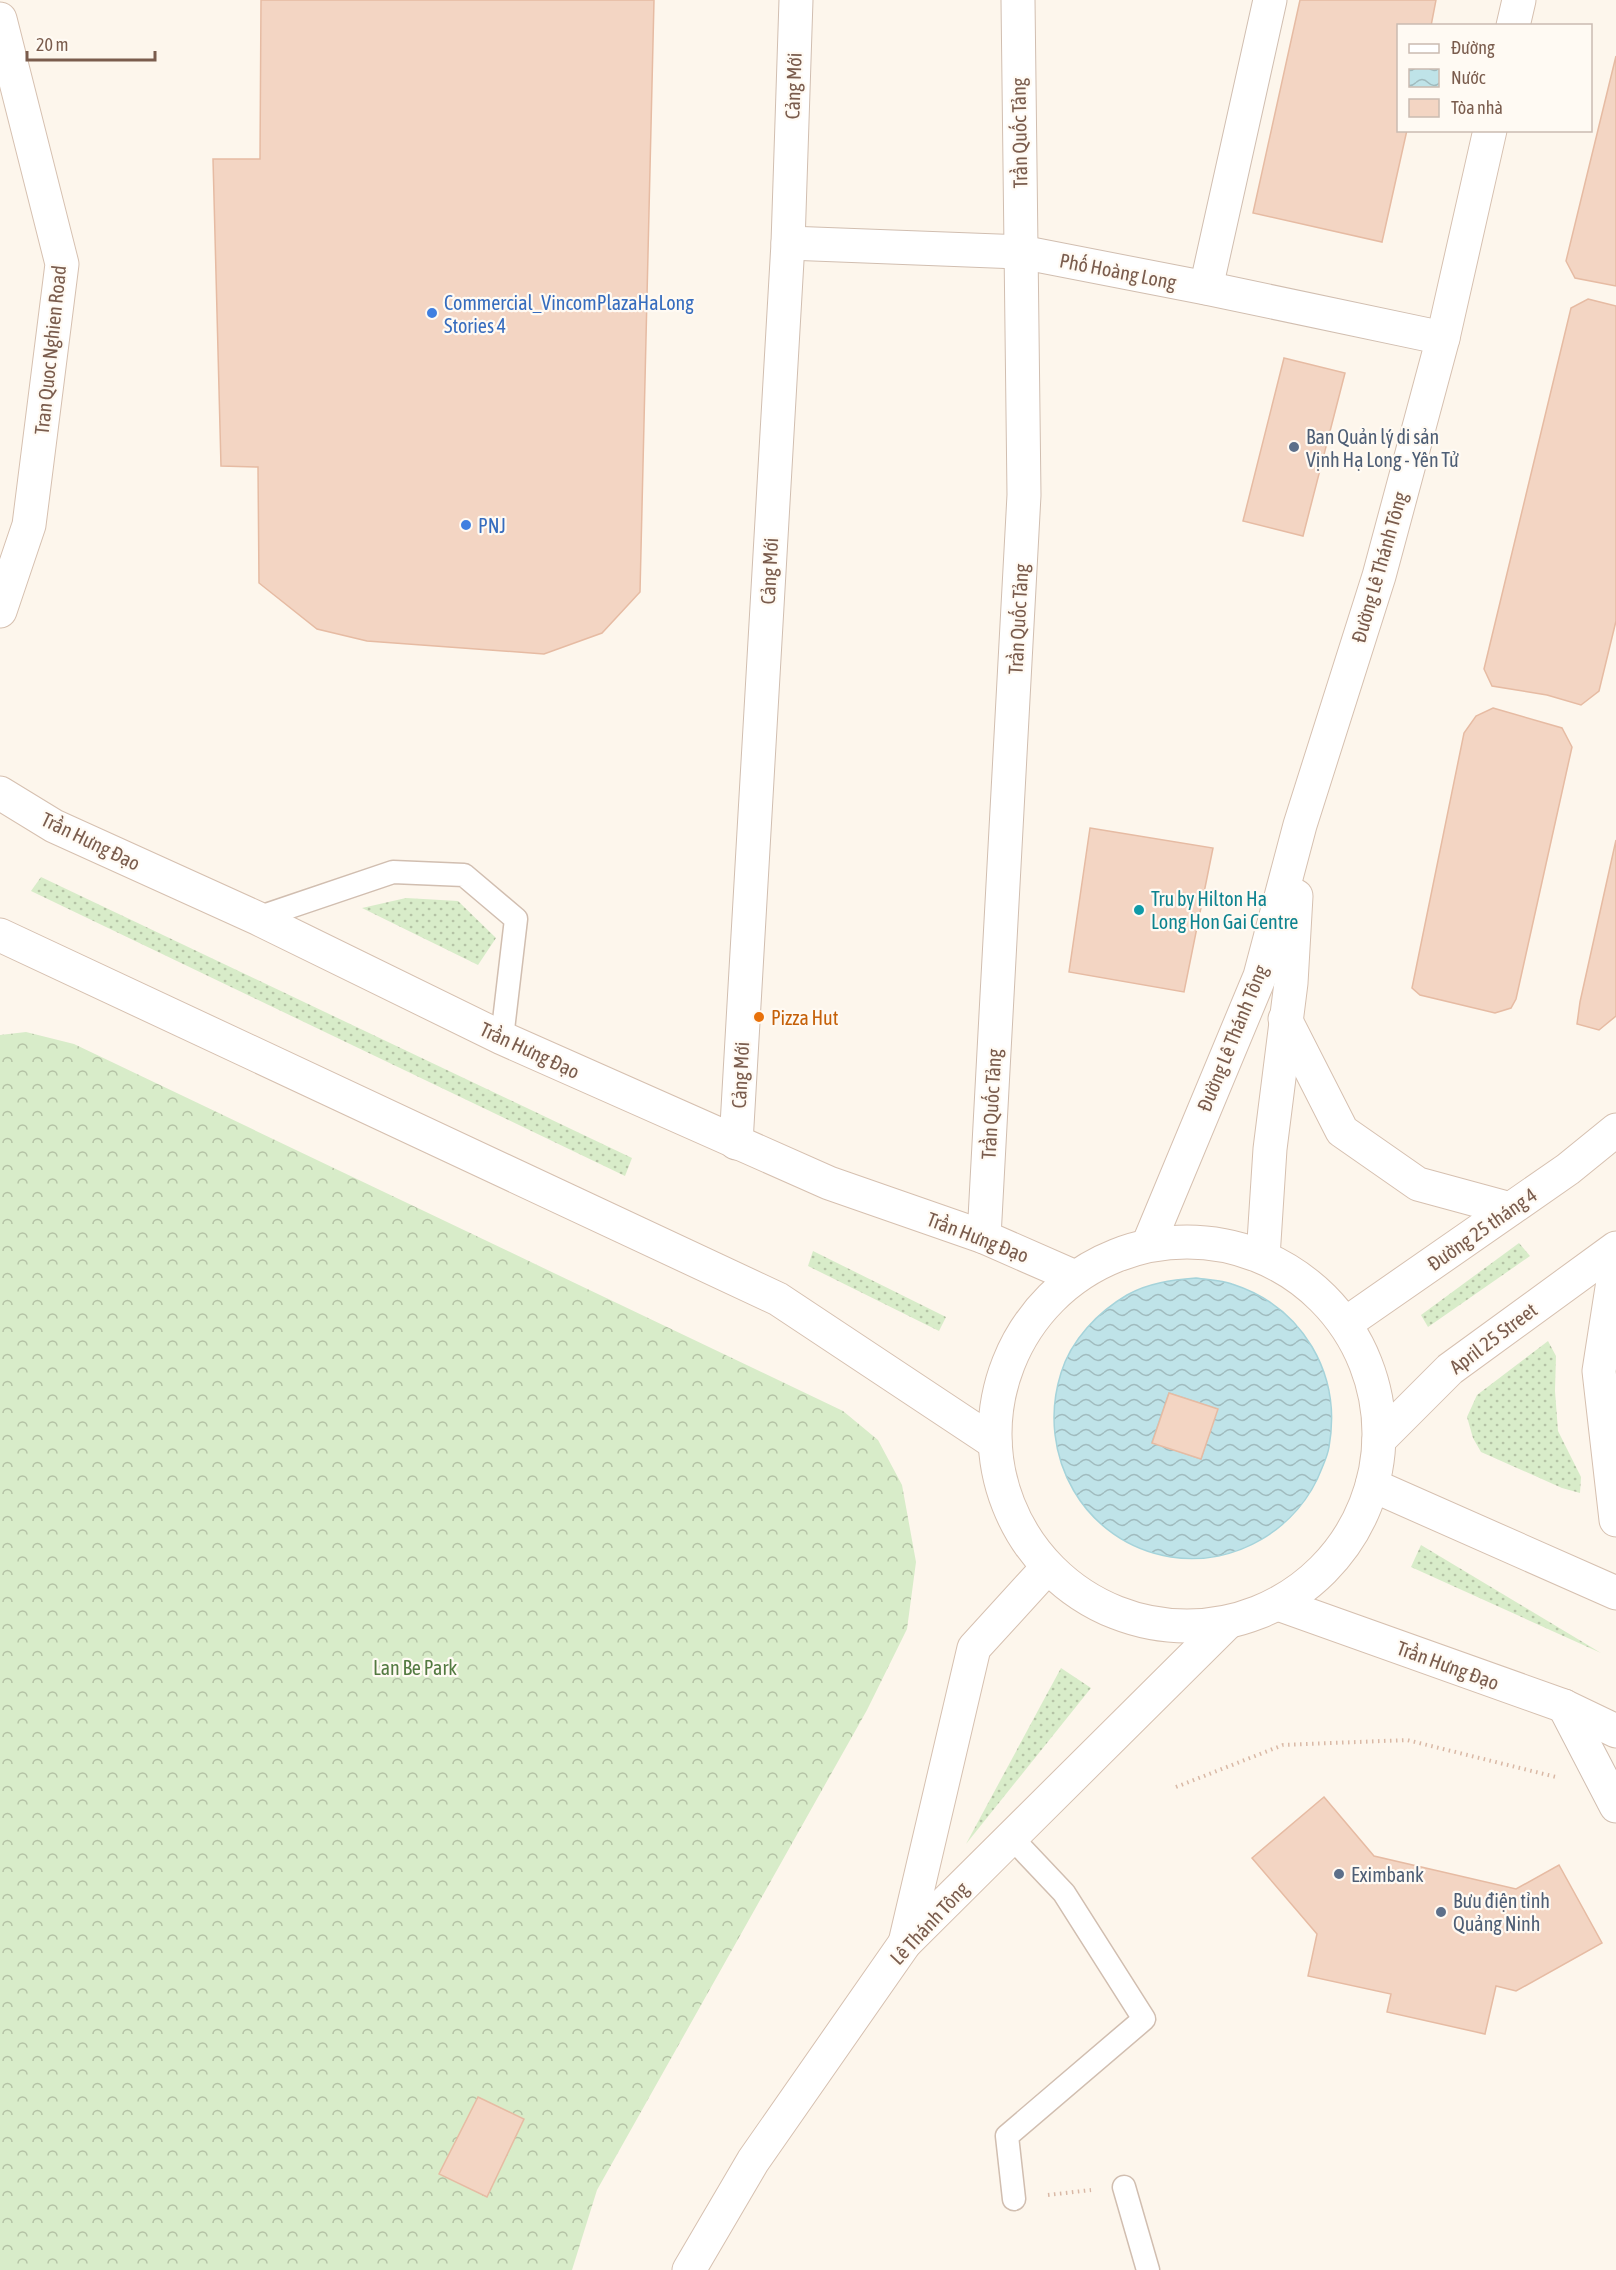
<svg xmlns="http://www.w3.org/2000/svg" width="1616" height="2270" font-family="'Asap Condensed',sans-serif">
	<style>
		.grass { fill: url(#grass-dots) }
		.forest { fill: url(#forest-crowns) }
		.water { fill: url(#water-waves); stroke: #a5d3da; stroke-width: 1.5; fill-rule: evenodd }
		.building { fill: #f3d5c3; stroke: #e6bba3; stroke-width: 1.5 }
		.lines { fill: none; stroke-linecap: round; stroke-linejoin: round }
		.lane-casing { stroke: #d1beb0; stroke-width: 25 }
		.street-casing { stroke: #d1beb0; stroke-width: 35 }
		.secondary-casing { stroke: #d6c0b0; stroke-width: 35 }
		.path { stroke: #d9b8a5; stroke-width: 4; stroke-dasharray: 1.5 4.5; stroke-linecap: butt }
		.lane { stroke: #fff; stroke-width: 22 }
		.street { stroke: #fff; stroke-width: 33 }
		.secondary { stroke: #fff; stroke-width: 33 }
		.shop-dot { fill: #3f7fe0; stroke: #fffaf3; stroke-width: 2 }
		.service-dot { fill: #5c6f8a; stroke: #fffaf3; stroke-width: 2 }
		.culture-dot { fill: #0f9aa8; stroke: #fffaf3; stroke-width: 2 }
		.food-dot { fill: #e8710a; stroke: #fffaf3; stroke-width: 2 }
		.labels { text-anchor: middle; dominant-baseline: central; stroke-width: 4.5; stroke-linejoin: round; paint-order: stroke }
		.street-label { font-size: 20px; fill: #7a5c4d; stroke: #fffaf3 }
		.shop-label { font-size: 20px; fill: #366cbe; stroke: #fffaf3; text-anchor: start }
		.service-label { font-size: 20px; fill: #4e5e75; stroke: #fffaf3; text-anchor: start }
		.culture-label { font-size: 20px; fill: #0d838f; stroke: #fffaf3; text-anchor: start }
		.food-label { font-size: 20px; fill: #c56008; stroke: #fffaf3; text-anchor: start }
		.park-label { font-size: 20px; fill: #537a41; stroke: #fffaf3 }
	</style>
	<defs>
		<pattern id="grass-dots" width="8" height="8" patternUnits="userSpaceOnUse" patternTransform="scale(1.5)"><rect width="8" height="8" fill="#d8ecc9"/><path d="M2 2h.1M6 6h.1" fill="none" stroke="#b4c2a5" stroke-width="1.8" stroke-linecap="round"/></pattern>
		<pattern id="forest-crowns" width="20" height="18" patternUnits="userSpaceOnUse" patternTransform="scale(1.5)"><rect width="20" height="18" fill="#d8ecc9"/><path d="M2 6a3 3 0 1 1 6 0M12 15a3 3 0 1 1 6 0" fill="none" stroke="#b4c2a5"/></pattern>
		<pattern id="water-waves" width="16" height="10" patternUnits="userSpaceOnUse" patternTransform="scale(1.5)"><rect width="16" height="10" fill="#bfe3e8"/><path d="M0 5q4-4 8 0t8 0" fill="none" stroke="#a0bbbe"/></pattern>
	</defs>
	<rect width="100%" height="100%" fill="#fdf6ec"/>
	<!-- grass -->
	<g class="grass">
		<path d="M41,877L632,1158L625,1176L31,891Z"/>
		<path d="M406,898L458,901L496,938L478,965L362,908Z"/>
		<path d="M1519,1243L1530,1256L1428,1327L1421,1315Z"/>
		<path d="M813,1251L946,1317L939,1331L808,1266Z"/>
		<path d="M1548,1341L1556,1356L1555,1391L1558,1431L1581,1477L1580,1493L1562,1488L1481,1452L1473,1438L1467,1417L1477,1395Z"/>
		<path d="M1421,1545L1601,1653L1411,1567Z"/>
		<path d="M1061,1668L1091,1688L966,1844Z"/>
	</g>
	<!-- forest -->
	<path class="forest" d="M26,1032L74,1044L843,1411L878,1440L902,1485L916,1562L907,1629L867,1710L597,2190L572,2270H0V1035Z"/>
	<!-- water -->
	<path class="water" d="M1196,1278C1208,1280 1221,1280 1232,1284C1303,1307 1342,1374 1329,1447C1328,1454 1325,1461 1322,1468C1299,1529 1235,1567 1171,1557C1084,1543 1035,1455 1061,1373C1071,1340 1098,1312 1127,1295C1148,1283 1172,1280 1196,1278ZM1169,1393L1217,1409L1201,1459L1152,1442Z"/>
	<!-- building -->
	<g class="building">
		<path d="M261,0H654L640,592L602,633L544,654L367,641L317,629L259,583L258,467L221,466L213,159H260Z"/>
		<path d="M1300,0H1436L1431,26H1398V130H1407L1382,242L1253,213Z"/>
		<path d="M1616,56V286L1575,278L1566,261Z"/>
		<path d="M1588,299L1616,306V621L1599,691L1581,705L1547,695L1492,686L1484,669L1571,308Z"/>
		<path d="M1284,358L1345,373L1303,536L1243,521Z"/>
		<path d="M1493,708L1562,728L1572,747L1516,999L1511,1008L1495,1013L1420,995L1412,988L1464,733L1476,716Z"/>
		<path d="M1090,828L1213,848L1184,992L1069,972Z"/>
		<path d="M1616,840V1016L1599,1030L1577,1024L1580,1002Z"/>
		<path d="M1169,1393L1218,1409L1201,1459L1152,1443Z"/>
		<path d="M1324,1797L1374,1856L1516,1889L1559,1865L1602,1943L1516,1991L1496,1986L1485,2034L1387,2012L1391,1994L1308,1976L1317,1934L1252,1858Z"/>
		<path d="M478,2097L524,2119L487,2197L439,2174Z"/>
	</g>
	<g class="lines">
		<defs>
			<g id="lane">
				<path d="M257,918L393,872L464,875L516,919L502,1038"/>
				<path d="M1012,1838L1064,1893L1144,2019L1007,2136L1014,2199"/>
				<path d="M1124,2187L1148,2270"/>
			</g>
			<g id="street">
				<path d="M788,243L1021,252L1206,288L1443,338"/>
				<path d="M1206,288L1270,0"/>
				<path d="M736,1143L788,243L796,0"/>
				<path d="M984,1237L1024,495L1018,0"/>
				<path d="M1564,1706L1616,1806"/>
			</g>
			<g id="secondary">
				<path d="M0,19L62,264L29,525L0,611"/>
				<path d="M1513,26L1519,0"/>
				<path d="M0,793L54,826L257,918L502,1038L829,1183L984,1237L1073,1276"/>
				<path d="M0,935L778,1299L995,1443"/>
				<path d="M1285,1019L1342,1131L1418,1184L1510,1209"/>
				<circle cx="1187" cy="1434" r="192"/>
				<path d="M1148,1245L1260,976L1300,825L1379,576L1443,338L1490,130"/>
				<path d="M1263,1257L1270,1149L1291,983L1296,896"/>
				<path d="M1616,1262L1599,1371L1616,1520"/>
				<path d="M1345,1324L1568,1169L1616,1130"/>
				<path d="M1379,1440L1450,1369L1616,1248"/>
				<path d="M1372,1485L1616,1593"/>
				<path d="M1278,1604L1564,1706L1616,1731"/>
				<path d="M905,1943L974,1648L1047,1568"/>
				<path d="M689,2270L753,2161L905,1943L1227,1623"/>
			</g>
		</defs>
		<!-- lane casing -->
		<use href="#lane" class="lane-casing"/>
		<!-- street casing -->
		<use href="#street" class="street-casing"/>
		<!-- secondary casing -->
		<use href="#secondary" class="secondary-casing"/>
		<!-- path -->
		<g class="path">
			<path d="M1176,1787L1283,1745L1407,1740L1556,1777"/>
			<path d="M1048,2195L1091,2190"/>
		</g>
		<!-- lane -->
		<use href="#lane" class="lane"/>
		<!-- street -->
		<use href="#street" class="street"/>
		<!-- secondary -->
		<use href="#secondary" class="secondary"/>
	</g>
	<!-- markers -->
	<g class="shop-dot">
		<circle cx="432" cy="313" r="6"/>
		<circle cx="466" cy="525" r="6"/>
	</g>
	<g class="service-dot">
		<circle cx="1294" cy="447" r="6"/>
		<circle cx="1339" cy="1874" r="6"/>
		<circle cx="1441" cy="1912" r="6"/>
	</g>
	<circle class="culture-dot" cx="1139" cy="910" r="6"/>
	<circle class="food-dot" cx="759" cy="1017" r="6"/>
	<g class="labels">
		<!-- street labels -->
		<g class="street-label">
			<text transform="translate(793 86) rotate(-88)">Cảng Mới</text>
			<text transform="translate(1019 133) rotate(-91)">Trần Quốc Tảng</text>
			<text transform="translate(1118 271) rotate(11)">Phố Hoàng Long</text>
			<text transform="translate(50 350) rotate(-84)">Tran Quoc Nghien Road</text>
			<text transform="translate(1379 567) rotate(-74)">Đường Lê Thánh Tông</text>
			<text transform="translate(769 571) rotate(-87)">Cảng Mới</text>
			<text transform="translate(1018 619) rotate(-87)">Trần Quốc Tảng</text>
			<text transform="translate(91 841) rotate(26)">Trần Hưng Đạo</text>
			<text transform="translate(1232 1038) rotate(-68)">Đường Lê Thánh Tông</text>
			<text transform="translate(530 1050) rotate(25)">Trần Hưng Đạo</text>
			<text transform="translate(740 1075) rotate(-87)">Cảng Mới</text>
			<text transform="translate(991 1104) rotate(-87)">Trần Quốc Tảng</text>
			<text transform="translate(1482 1229) rotate(-35)">Đường 25 tháng 4</text>
			<text transform="translate(978 1237) rotate(21)">Trần Hưng Đạo</text>
			<text transform="translate(1493 1338) rotate(-37)">April 25 Street</text>
			<text transform="translate(1448 1665) rotate(20)">Trần Hưng Đạo</text>
			<text transform="translate(929 1923) rotate(-47)">Lê Thánh Tông</text>
		</g>
		<!-- shop labels -->
		<g class="shop-label">
			<text x="444" y="302">Commercial_VincomPlazaHaLong<tspan x="444" dy="23">Stories 4</tspan></text>
			<text x="478" y="525">PNJ</text>
		</g>
		<!-- service labels -->
		<g class="service-label">
			<text x="1306" y="436">Ban Quản lý di sản<tspan x="1306" dy="23">Vịnh Hạ Long - Yên Tử</tspan></text>
			<text x="1351" y="1874">Eximbank</text>
			<text x="1453" y="1900">Bưu điện tỉnh<tspan x="1453" dy="23">Quảng Ninh</tspan></text>
		</g>
		<!-- culture labels -->
		<g class="culture-label">
			<text x="1151" y="898">Tru by Hilton Ha<tspan x="1151" dy="23">Long Hon Gai Centre</tspan></text>
		</g>
		<!-- food labels -->
		<g class="food-label">
			<text x="771" y="1017">Pizza Hut</text>
		</g>
		<!-- park labels -->
		<g class="park-label">
			<text x="415" y="1667">Lan Be Park</text>
		</g>
	</g>
	<!-- legend -->
	<rect x="1397" y="24" width="195" height="108" fill="#fffaf3" stroke="#cabbb1" stroke-width="1.5"/>
	<rect x="1409" y="44" width="30" height="9" fill="#ffffff" stroke="#cabbb1" stroke-width="1.5"/>
	<text x="1451" y="54" font-size="18" fill="#7a5c4d">Đường</text>
	<rect x="1409" y="69" width="30" height="18" fill="url(#water-waves)" stroke="#cabbb1" stroke-width="1.5"/>
	<text x="1451" y="84" font-size="18" fill="#7a5c4d">Nước</text>
	<rect x="1409" y="99" width="30" height="18" fill="#f3d5c3" stroke="#cabbb1" stroke-width="1.5"/>
	<text x="1451" y="114" font-size="18" fill="#7a5c4d">Tòa nhà</text>
	<!-- scale -->
	<path d="M27 51v9h128v-9" fill="none" stroke="#7a5c4d" stroke-width="3"/>
	<text x="36" y="51" font-size="18" fill="#7a5c4d" stroke="#fffaf3" stroke-width="4.5" paint-order="stroke">20 m</text>
</svg>
